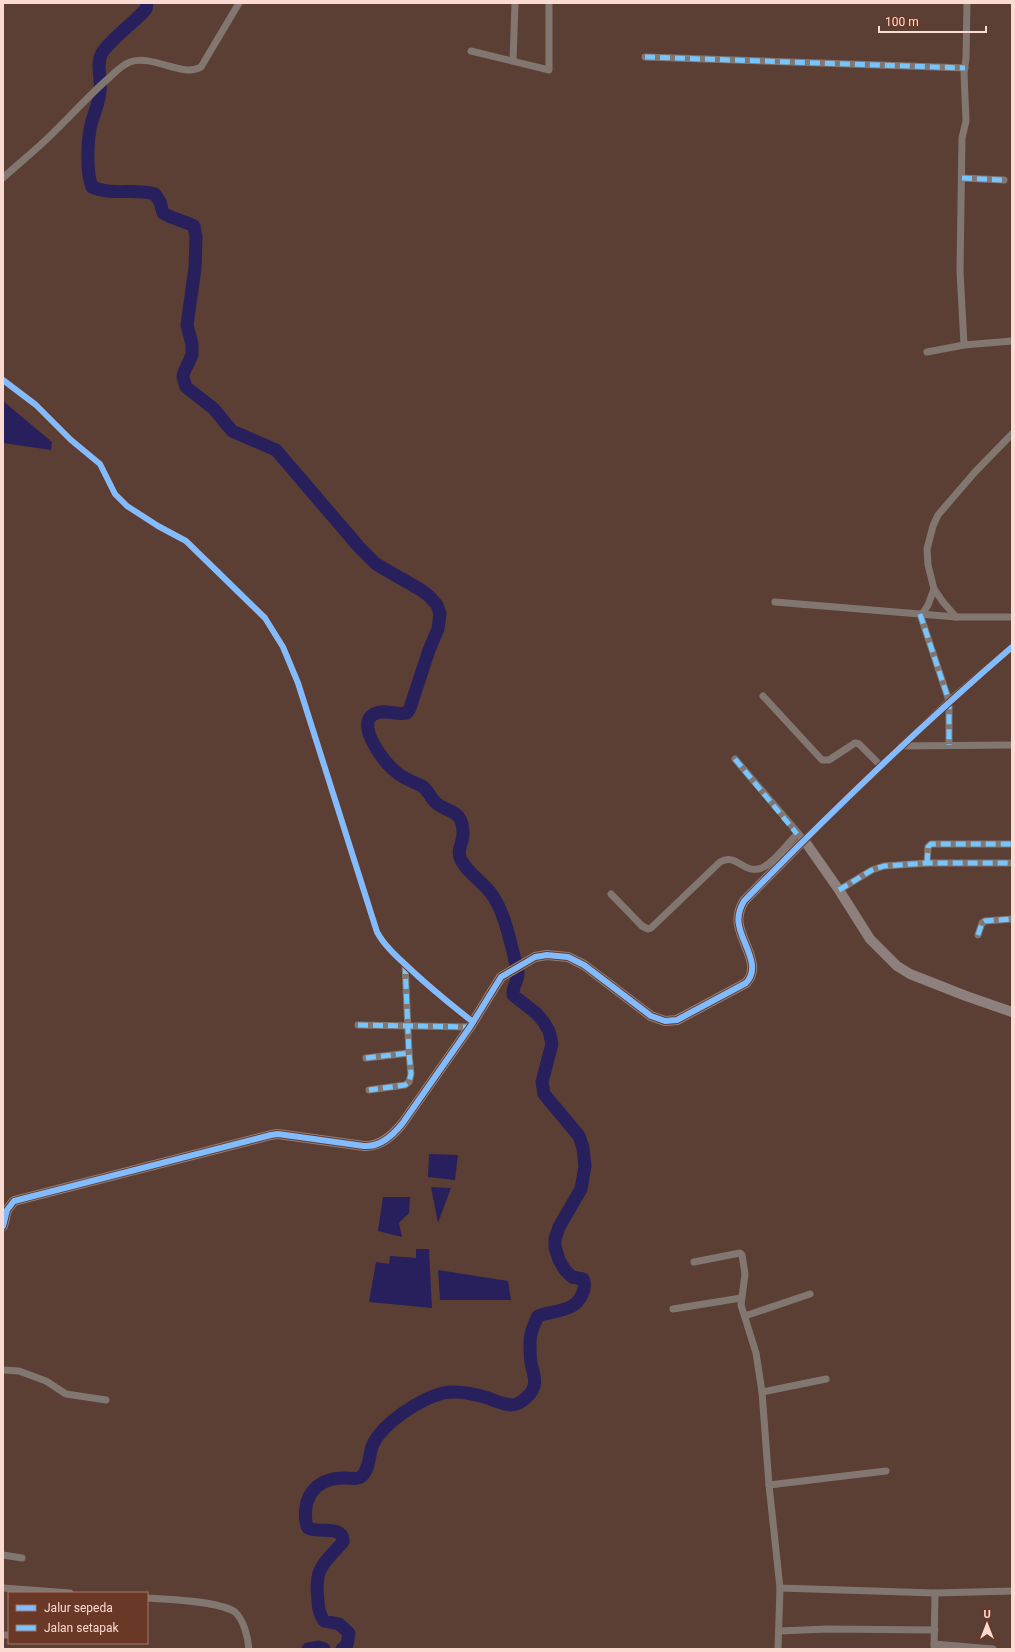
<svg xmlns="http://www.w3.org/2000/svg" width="1015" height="1652" font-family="Roboto,sans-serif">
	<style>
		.water { fill: #27205c }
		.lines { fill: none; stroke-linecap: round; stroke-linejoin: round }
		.river { stroke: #27205c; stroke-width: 13 }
		.street { stroke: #827671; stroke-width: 7 }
		.secondary { stroke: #8e807c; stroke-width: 10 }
		.quiet { stroke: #76c5fe; stroke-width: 5; stroke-dasharray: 10 5; stroke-linecap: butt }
		.cycleway-casing { stroke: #6a3826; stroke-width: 8 }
		.cycleway { stroke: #80bcff; stroke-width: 6 }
	</style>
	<rect width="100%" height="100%" fill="#5b3f35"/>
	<!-- water -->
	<g class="water">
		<path d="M3,401L52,442L51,450L3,443Z"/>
		<path d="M429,1154L458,1155L455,1180L428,1177Z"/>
		<path d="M431,1187L451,1188L438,1223Z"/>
		<path d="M383,1197H410L409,1213L399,1223L402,1237L378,1231Z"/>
		<path d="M416,1249H429L432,1308L369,1302L376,1262L389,1264L390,1256L416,1258Z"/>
		<path d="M438,1270L508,1281L511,1300H440Z"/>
	</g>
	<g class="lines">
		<!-- river -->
		<g class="river">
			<path d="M147,3L146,9C136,21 106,43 101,55C96,66 102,80 100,92C99,102 95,111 92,121C87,138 86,172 92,187C112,196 134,188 155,194L160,202L163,213C173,219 184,221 194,226L196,237L195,268L187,325L192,344V355L184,372L183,377L186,387L214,409L232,431L276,450L359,547L376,564L421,590L429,596L437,605L440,614L438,629L429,650L410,708L407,713C396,716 385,708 374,714C355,724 384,763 395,771C402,778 413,782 422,786C428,790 430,797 435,802C448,814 463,808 463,834C463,843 456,851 461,860C468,873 481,881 490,892C506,912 511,947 518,972C519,980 512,986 513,995L536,1013L543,1021L549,1031L552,1044L542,1082L544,1094L579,1136L583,1148L585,1166L581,1189L559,1227L555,1239V1247L559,1260L565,1270L572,1277L583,1279C587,1288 581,1301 572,1306C562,1312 548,1312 538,1316C534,1324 530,1333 530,1342C530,1349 530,1357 531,1363C534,1376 539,1386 527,1397C523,1401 518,1405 511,1405C504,1404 495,1401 488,1398C475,1394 457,1390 443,1393C420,1399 384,1422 373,1444C369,1453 370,1468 362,1476C358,1480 353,1478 348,1478C330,1477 313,1483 307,1502C305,1511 304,1520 308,1528C319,1534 344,1524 343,1542C323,1564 314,1568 318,1600C318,1607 320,1615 324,1621L339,1624L349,1633L347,1645L342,1649"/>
			<path d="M308,1649L318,1647L324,1649"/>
		</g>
		<!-- street -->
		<g class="street">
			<path d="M471,51L549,70V3"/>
			<path d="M645,57L965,68"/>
			<path d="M513,61L515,3"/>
			<path d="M3,178C19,163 36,150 51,135C71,116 89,95 110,77C116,71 122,65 130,62C153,54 183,78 201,67L239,3"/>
			<path d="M962,178L1004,180"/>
			<path d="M964,345L960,271L962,138L966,121L964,73L966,58L967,3"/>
			<path d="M927,352L964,345L1012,341"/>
			<path d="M3,380L36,405L71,440L100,464L115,494L127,506L158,526L186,541L265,618L283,647L298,683L377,932C384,945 396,956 407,966C428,986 450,1004 473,1022"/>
			<path d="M775,602L956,617H1012"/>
			<path d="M923,613L928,605L934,589"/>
			<path d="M920,614L949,701V745"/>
			<path d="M956,617L943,602L934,589L928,565L927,549L933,526L938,515L975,472L1012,434"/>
			<path d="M763,696L822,760H829L855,743L859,744L881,766"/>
			<path d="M901,746L1012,745"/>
			<path d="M735,759L804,840L949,701L1012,647"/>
			<path d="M927,863L928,847L931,844H1012"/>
			<path d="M839,890L872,870L884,866L927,863H1012"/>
			<path d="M611,894L642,926L648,929L651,928L720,862C736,853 742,872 758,869C771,867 788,843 797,834"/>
			<path d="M978,935L982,923L985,921L1012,919"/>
			<path d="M405,964L409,1053"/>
			<path d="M358,1025L470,1027"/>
			<path d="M366,1058L409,1053L411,1074L409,1082L405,1085L369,1090"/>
			<path d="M694,1262L740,1253L742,1255L745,1274L741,1305L756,1353L762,1392L769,1485L780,1588L935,1593L1012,1591"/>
			<path d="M673,1309L741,1298"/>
			<path d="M745,1316L810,1294"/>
			<path d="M3,1370L19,1371L46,1381L66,1394L106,1400"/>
			<path d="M762,1392L826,1379"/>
			<path d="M769,1485L886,1471"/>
			<path d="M3,1555L22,1558"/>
			<path d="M3,1588L70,1593"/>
			<path d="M147,1598C167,1599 219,1601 235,1612C244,1620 248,1638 249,1649"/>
			<path d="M779,1631L827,1629L935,1630"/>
			<path d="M3,1635H9"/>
			<path d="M934,1644L993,1649"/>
			<path d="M778,1649L780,1588"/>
			<path d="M934,1649L935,1593"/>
		</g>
		<!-- secondary -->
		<path class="secondary" d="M3,1226L7,1210L14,1201L271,1135L278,1134L364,1146C380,1147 392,1136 402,1124L470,1027L501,977L535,957L547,955L568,957L584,965L651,1016L665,1021L677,1020L746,983C762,966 742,944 739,925C737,916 740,908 744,901L804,840L839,890L870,939L897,966L910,974L966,996L1012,1012"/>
		<!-- quiet -->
		<g class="quiet">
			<path d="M645,57L965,68"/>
			<path d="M962,178L1004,180"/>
			<path d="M920,614L949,701V745"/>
			<path d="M735,759L797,834"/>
			<path d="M927,863L928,847L931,844H1012"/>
			<path d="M839,890L872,870L884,866L927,863H1012"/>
			<path d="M978,935L982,923L985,921L1012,919"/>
			<path d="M405,964L409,1053"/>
			<path d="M358,1025L470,1027"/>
			<path d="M366,1058L409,1053L411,1074L409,1082L405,1085L369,1090"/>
		</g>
		<defs>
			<g id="cycleway">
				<path d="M3,380L36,405L71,440L100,464L115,494L127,506L158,526L186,541L265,618L283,647L298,683L377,932C384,945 396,956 407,966C428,986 450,1004 473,1022"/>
				<path d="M3,1226L7,1210L14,1201L271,1135L278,1134L364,1146C380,1147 392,1136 402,1124L470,1027L501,977L535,957L547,955L568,957L584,965L651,1016L665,1021L677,1020L746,983C762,966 742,944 739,925C737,916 740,908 744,901C830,813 919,727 1012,647"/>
			</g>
		</defs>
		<!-- cycleway casing -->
		<use href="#cycleway" class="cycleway-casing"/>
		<!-- cycleway -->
		<use href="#cycleway" class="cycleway"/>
	</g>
	<!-- border -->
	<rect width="1015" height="1652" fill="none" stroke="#fbdbd1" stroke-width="8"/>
	<!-- legend -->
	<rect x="8" y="1592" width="140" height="52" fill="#6a3826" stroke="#a4796a"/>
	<rect x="16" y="1605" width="20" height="6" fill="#80bcff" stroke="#a4796a"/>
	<text x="44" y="1612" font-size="12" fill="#fbdbd1">Jalur sepeda</text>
	<rect x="16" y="1625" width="20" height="6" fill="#76c5fe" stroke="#a4796a"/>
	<text x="44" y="1632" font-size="12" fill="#fbdbd1">Jalan setapak</text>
	<!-- north arrow -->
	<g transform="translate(987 1624)" stroke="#6a3826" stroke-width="3" paint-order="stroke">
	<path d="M0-3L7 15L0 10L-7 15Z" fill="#fbdbd1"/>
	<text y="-6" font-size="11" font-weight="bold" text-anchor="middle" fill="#fbdbd1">U</text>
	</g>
	<!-- scale -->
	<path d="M879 26v6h107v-6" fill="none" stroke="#fbdbd1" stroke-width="2"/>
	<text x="885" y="26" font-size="12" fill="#fbdbd1" stroke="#6a3826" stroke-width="3" paint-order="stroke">100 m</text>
</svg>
